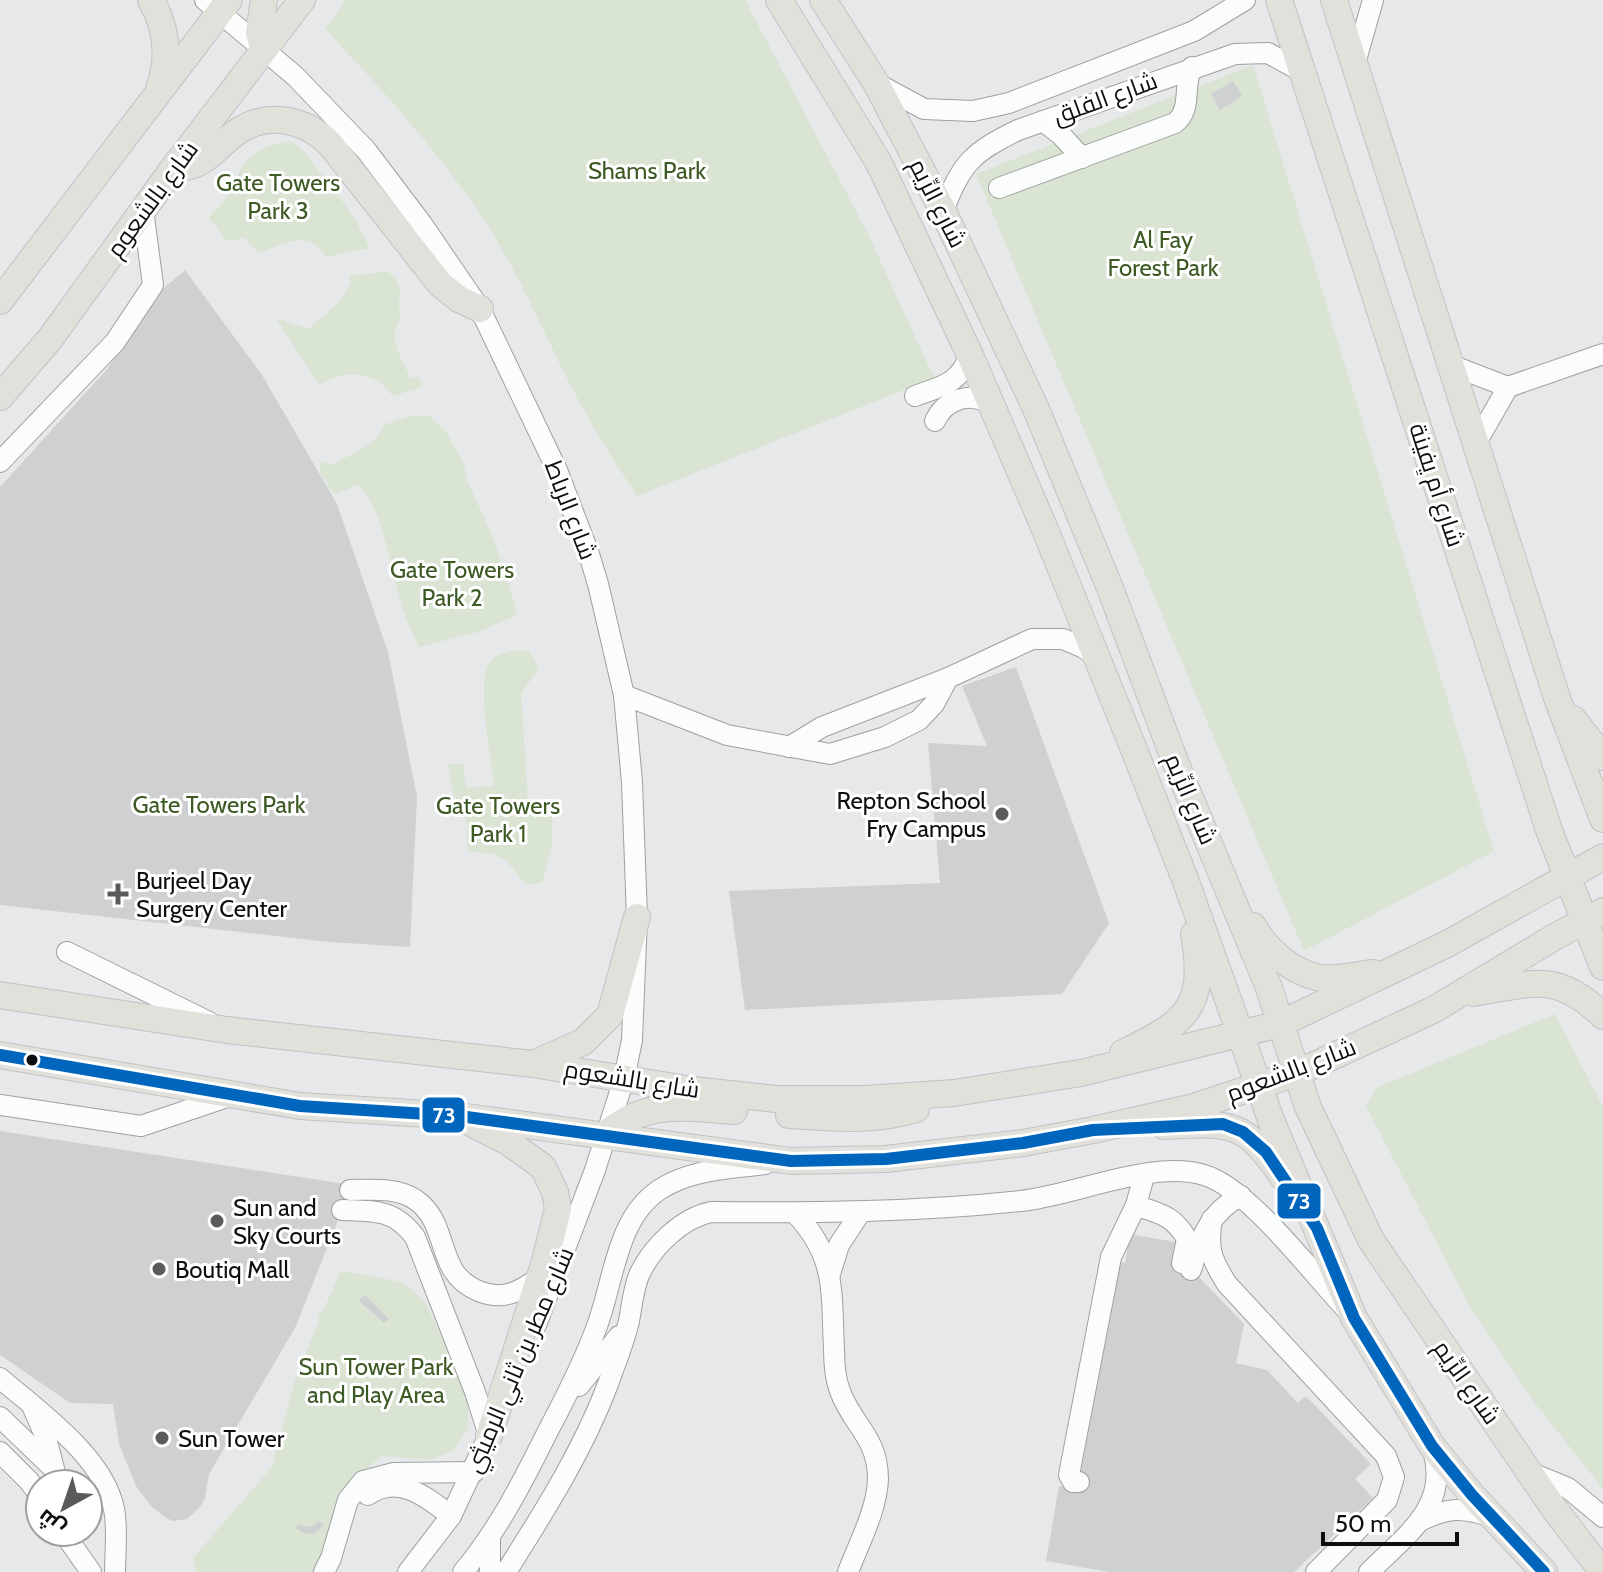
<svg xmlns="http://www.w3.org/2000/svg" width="1603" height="1572" font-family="Cabin,Cairo,sans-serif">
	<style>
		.green { fill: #d9e4d3 }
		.building { fill: #cfd0d2 }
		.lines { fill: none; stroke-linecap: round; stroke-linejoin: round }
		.minor-casing { stroke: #9ea0a1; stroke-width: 22 }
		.major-casing { stroke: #c1c2c3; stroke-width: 28 }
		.minor { stroke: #fbfcfc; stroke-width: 20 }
		.major { stroke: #e2e0da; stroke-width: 26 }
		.bus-1-casing { stroke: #fff; stroke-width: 18 }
		.bus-1 { stroke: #0065bd; stroke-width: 12 }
		.poi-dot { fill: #595a5c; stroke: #fff; stroke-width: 3 }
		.bus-dot { fill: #0d0e0f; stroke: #fff; stroke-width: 3 }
		.labels { text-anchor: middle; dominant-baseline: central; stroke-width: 6; stroke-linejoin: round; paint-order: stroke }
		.street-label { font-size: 24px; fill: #0d0e0f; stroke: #fff }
		.park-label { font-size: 24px; fill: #3d5924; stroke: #fff }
		.poi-label { font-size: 24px; fill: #0d0e0f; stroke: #fff; text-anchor: start }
		.line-badge { stroke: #fff; stroke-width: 3 }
		.badge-label { font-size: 22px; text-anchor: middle; font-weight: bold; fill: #fff }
	</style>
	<rect width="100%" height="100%" fill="#e6e8ea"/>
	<!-- green -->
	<g class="green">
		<path d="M346,0H745L868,234L934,378L637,496C620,469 601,442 586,414C549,348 523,278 481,215C435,148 381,88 325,29Z"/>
		<path d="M1253,65L1494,851L1304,951L976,174Z"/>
		<path d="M290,141L300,147C319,172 361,220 369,248L326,257C309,227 282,245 258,253L244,238L227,241L209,218C213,210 221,207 226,198C246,161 244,150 290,141Z"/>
		<path d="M387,271C408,286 395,295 401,319C386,337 402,360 411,378L419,377L422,387L393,396C374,370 345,369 319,385L276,318L309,329L338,303L351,283L349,276Z"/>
		<path d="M410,416H429L445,430L464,464L466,478L492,535L510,587L517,615L478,632L419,647C414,636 408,625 404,613C394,583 382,503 358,485L334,494L320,473L321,462L334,465C353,451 374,448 384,425Z"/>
		<path d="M513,651H529L539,667L521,694L529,815H552V846L542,883L525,884L506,860L493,854L467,851V825L462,805L453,795L448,764H463L466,788L494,786C492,761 475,681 490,662C495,655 505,653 513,651Z"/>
		<path d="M1555,1014L1603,1107V1489L1535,1403L1470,1307L1366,1106L1376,1088Z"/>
		<path d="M341,1271L402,1282L425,1302L444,1342L468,1402V1428L454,1450L431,1460L383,1456L349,1481L316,1572H197L193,1558L272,1467L296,1377L319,1321L318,1314L322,1313Z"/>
	</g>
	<!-- building -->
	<g class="building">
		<path d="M1233,81L1242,96L1220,110L1211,94Z"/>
		<path d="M185,270L262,375L337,504L388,652L417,796L410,947L329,942L0,905V487L108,368L145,304Z"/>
		<path d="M1016,667L1109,923L1062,994L745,1010L729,891L940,883L928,743L987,746L962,686Z"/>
		<path d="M0,1131L352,1185L295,1328L209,1474L205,1498L200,1507L187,1519L173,1521L166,1518L151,1506L136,1486L119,1444L113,1404L70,1403L0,1355Z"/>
		<path d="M1130,1234L1181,1243L1176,1272L1197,1275L1244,1324L1236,1363L1267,1370L1298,1403L1306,1396L1371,1464L1355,1479L1373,1498L1294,1572H1109L1046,1561L1059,1486L1078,1490L1117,1261L1125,1263Z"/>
		<path d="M365,1295L389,1319L384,1323L359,1301Z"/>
		<path d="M320,1521L324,1525L315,1533L305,1534L295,1528L299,1524L310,1527Z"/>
	</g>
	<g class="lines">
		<defs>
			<g id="minor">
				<path d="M205,0L295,76L366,150L422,224L480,309L557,470L588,551L598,584L624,695L632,782L637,917L632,1040L624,1079L595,1170L536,1325"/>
				<path d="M1354,67L1373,0"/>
				<path d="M876,83L924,109L973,111L1009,103L1194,31L1245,0"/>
				<path d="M1043,121L1061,135L1082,158"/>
				<path d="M999,188L1175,123C1193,108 1182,87 1192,67"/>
				<path d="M943,211C962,163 971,153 1018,130L1235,54L1268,53L1301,71"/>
				<path d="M1451,365L1508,387L1603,354"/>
				<path d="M915,396C942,386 959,384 970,355"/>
				<path d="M935,421C945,399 972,390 992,406"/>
				<path d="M1476,443L1508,387"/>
				<path d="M0,462L115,342L153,285L143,209"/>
				<path d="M624,695L727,735L830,754L885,737L919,720L934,704L948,678L1032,639H1063L1082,647L1096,656"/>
				<path d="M789,747L822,727L948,678"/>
				<path d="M67,952L209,1022"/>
				<path d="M0,1105L141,1126L233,1095"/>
				<path d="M350,1190C373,1190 396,1187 416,1200C441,1218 439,1246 453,1270C465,1289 491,1300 512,1293C521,1290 531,1283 539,1278"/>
				<path d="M1136,1205C1161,1215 1172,1214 1187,1239L1182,1263"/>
				<path d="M342,1210C375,1211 394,1209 415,1237L475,1392L489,1436"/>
				<path d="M795,1213C837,1257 831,1292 834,1349C834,1363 835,1378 840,1391C852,1425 878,1437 878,1479C877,1510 859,1543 848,1572"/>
				<path d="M1212,1219C1207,1248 1211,1259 1227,1284L1386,1456L1394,1477L1387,1500L1316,1572"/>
				<path d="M1191,1270C1200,1239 1210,1211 1241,1196"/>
				<path d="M830,1274L839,1245L860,1213"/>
				<path d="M0,1378C38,1411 104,1457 114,1509C118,1529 115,1552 115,1572"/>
				<path d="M579,1386L619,1336"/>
				<path d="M33,1408L46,1438L58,1484"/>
				<path d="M0,1417L53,1468"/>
				<path d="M0,1452L29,1481L40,1496"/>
				<path d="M1529,1472L1568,1488L1603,1517"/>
				<path d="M1079,1482H1073L1069,1475L1111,1257L1136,1205L1144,1176"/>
				<path d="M368,1495C398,1473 428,1498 451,1516"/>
				<path d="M1420,1521C1448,1507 1463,1507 1492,1517"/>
				<path d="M63,1532L91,1572"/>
				<path d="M324,1572L331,1558L348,1500L363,1481L394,1473L474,1472"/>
				<path d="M408,1572L451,1516L494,1424"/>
				<path d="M463,1572C499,1529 523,1481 548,1431C566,1397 584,1362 597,1326C614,1281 616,1219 659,1190C690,1169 730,1169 765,1164"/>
				<path d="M490,1572V1538"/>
				<path d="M506,1572C546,1509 587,1444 612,1373C618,1356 625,1339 629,1321C632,1306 633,1288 640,1273C653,1246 682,1218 711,1212C815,1213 917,1212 1020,1201C1074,1196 1152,1159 1204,1175C1249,1188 1313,1275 1348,1311"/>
				<path d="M1369,1572C1405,1536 1450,1507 1433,1450"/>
			</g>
			<g id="major">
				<path d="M151,0C167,28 170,58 159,89"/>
				<path d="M264,0L259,33L264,50"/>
				<path d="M779,0L879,163L970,355L1044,527L1129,737L1185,879L1271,1120L1354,1318L1432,1446L1472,1495L1544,1572"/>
				<path d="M823,0L876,83L943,211L1036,409L1110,588L1176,764L1269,988L1308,1107L1371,1240L1555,1510L1603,1572"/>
				<path d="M1279,0L1550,833L1603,967"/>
				<path d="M1334,0L1557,698L1603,819"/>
				<path d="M172,170C213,164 211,149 240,130C270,111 306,120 330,144L441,285L459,299L480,309"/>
				<path d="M0,301L229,0"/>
				<path d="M0,397L50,339L172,170L302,0"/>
				<path d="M1573,719L1603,757"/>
				<path d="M1253,926C1266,949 1289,970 1316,977C1334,981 1356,975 1373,973"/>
				<path d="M1473,993C1532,984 1556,970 1603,1016"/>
				<path d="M0,995L227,1030L533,1064L693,1090L776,1099H866L954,1093L1081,1073L1280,1024L1447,944L1603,857"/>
				<path d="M1123,1053C1186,1022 1207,1009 1194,934"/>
				<path d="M0,1055L300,1106L459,1116L791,1161L886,1159L1023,1143L1093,1130L1190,1108L1297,1073L1433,1010L1556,936L1603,911"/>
				<path d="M535,1063L583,1042L610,1015L637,917"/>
				<path d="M789,1115C833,1118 873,1122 916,1109"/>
				<path d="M473,1124L508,1142L543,1167L555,1192L558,1209L545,1261L489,1436"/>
				<path d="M1164,1126C1233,1122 1245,1121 1285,1180"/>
				<path d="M605,1135C646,1099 684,1108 734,1111"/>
			</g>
		</defs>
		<!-- minor casing -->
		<use href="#minor" class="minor-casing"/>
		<!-- major casing -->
		<use href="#major" class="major-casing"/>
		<!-- minor -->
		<use href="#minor" class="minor"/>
		<!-- major -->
		<use href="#major" class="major"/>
		<defs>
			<path id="bus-1" d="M0,1055L300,1106L459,1116L791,1161L886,1159L1023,1143L1093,1130L1223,1124L1243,1132L1266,1152L1317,1228L1354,1318L1432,1446L1472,1495L1544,1572"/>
		</defs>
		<!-- bus-1 casing -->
		<use href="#bus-1" class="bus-1-casing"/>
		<!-- bus-1 -->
		<use href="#bus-1" class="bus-1"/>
	</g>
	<!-- markers -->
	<g class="poi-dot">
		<circle cx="1002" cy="814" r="8"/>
		<path d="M114 882h8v8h8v8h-8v8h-8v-8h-8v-8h8z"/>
		<circle cx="217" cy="1221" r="8"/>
		<circle cx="159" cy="1269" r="8"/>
		<circle cx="162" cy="1438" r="8"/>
	</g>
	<circle class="bus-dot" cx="32" cy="1060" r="7"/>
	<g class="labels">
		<!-- street labels -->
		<g class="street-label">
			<text transform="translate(1105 98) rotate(-20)">شارع الفلق</text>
			<text transform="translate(152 199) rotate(-54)">شارع بالشعوم</text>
			<text transform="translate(938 203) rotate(63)">شارع الرِّيم</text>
			<text transform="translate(1437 485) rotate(72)">شارع أم يِفينة</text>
			<text transform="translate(571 510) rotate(69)">شارع الرباط</text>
			<text transform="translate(1191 799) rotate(67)">شارع الرِّيم</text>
			<text transform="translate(1291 1070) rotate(-21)">شارع بالشعوم</text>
			<text transform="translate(632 1079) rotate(9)">شارع بالشعوم</text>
			<text transform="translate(519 1360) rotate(-67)">شارع مطر بن ثاني الرميثي</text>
			<text transform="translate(1467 1382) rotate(55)">شارع الرِّيم</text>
		</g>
		<!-- park labels -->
		<g class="park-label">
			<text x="647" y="170">Shams Park</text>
			<text x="278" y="182">Gate Towers<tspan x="278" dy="28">Park 3</tspan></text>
			<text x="1163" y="239">Al Fay<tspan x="1163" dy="28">Forest Park</tspan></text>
			<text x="452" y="569">Gate Towers<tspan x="452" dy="28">Park 2</tspan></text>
			<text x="219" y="804">Gate Towers Park</text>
			<text x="498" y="805">Gate Towers<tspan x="498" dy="28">Park 1</tspan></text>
			<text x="376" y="1366">Sun Tower Park<tspan x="376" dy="28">and Play Area</tspan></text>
		</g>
		<!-- poi labels -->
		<g class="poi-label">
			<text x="986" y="800" text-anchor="end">Repton School<tspan x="986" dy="28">Fry Campus</tspan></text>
			<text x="136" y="880">Burjeel Day<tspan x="136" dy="28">Surgery Center</tspan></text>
			<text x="233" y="1207">Sun and<tspan x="233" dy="28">Sky Courts</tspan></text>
			<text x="175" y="1269">Boutiq Mall</text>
			<text x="178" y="1438">Sun Tower</text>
		</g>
	</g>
	<g class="line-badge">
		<rect x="421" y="1096" width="45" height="38" rx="8" fill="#0065bd"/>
		<rect x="1276" y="1182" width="46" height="38" rx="8" fill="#0065bd"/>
	</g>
	<g class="badge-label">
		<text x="444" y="1123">73</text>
		<text x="1299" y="1209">73</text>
	</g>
	<!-- north arrow -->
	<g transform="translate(64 1508) rotate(220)"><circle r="38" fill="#ffffff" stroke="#9e9f9f" stroke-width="2"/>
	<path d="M0-6L14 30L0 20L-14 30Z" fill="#595a5c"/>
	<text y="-12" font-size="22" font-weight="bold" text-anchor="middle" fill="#0d0e0f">ش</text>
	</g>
	<!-- scale -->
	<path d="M1323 1532v12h134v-12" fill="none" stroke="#0d0e0f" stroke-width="4"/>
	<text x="1335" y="1532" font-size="24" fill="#0d0e0f" stroke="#ffffff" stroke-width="6" paint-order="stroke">50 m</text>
</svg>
